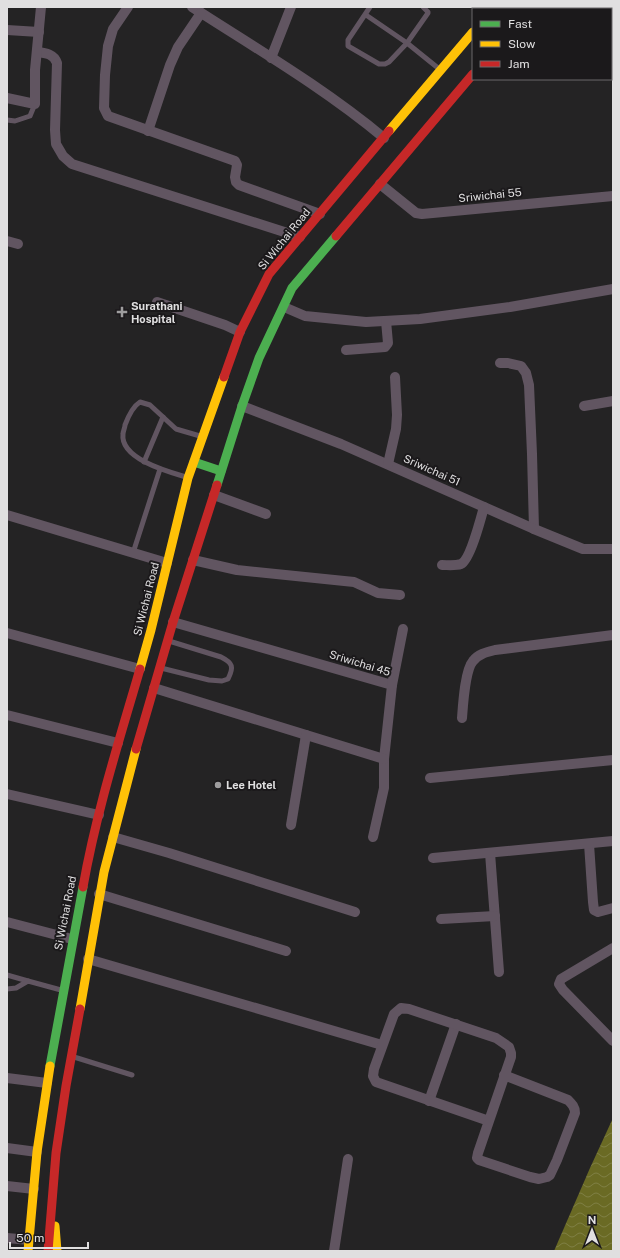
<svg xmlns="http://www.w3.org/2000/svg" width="620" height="1258" font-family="'Public Sans',sans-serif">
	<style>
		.water { fill: url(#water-waves) }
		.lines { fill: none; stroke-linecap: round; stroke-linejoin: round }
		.lane { stroke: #615561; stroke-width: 5 }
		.street { stroke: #615561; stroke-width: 10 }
		.fast { stroke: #4caf50; stroke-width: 9 }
		.slow { stroke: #ffc107; stroke-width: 9 }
		.jam { stroke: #c62828; stroke-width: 9 }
		.poi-dot { fill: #9e9d9e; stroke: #1b191b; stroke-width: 1.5 }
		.labels { text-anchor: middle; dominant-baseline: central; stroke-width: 4; stroke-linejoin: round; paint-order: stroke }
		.street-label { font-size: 11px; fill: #e0dfe0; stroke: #1b191b }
		.poi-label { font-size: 11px; font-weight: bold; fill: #e0dfe0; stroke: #1b191b; text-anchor: start }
	</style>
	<defs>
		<pattern id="water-waves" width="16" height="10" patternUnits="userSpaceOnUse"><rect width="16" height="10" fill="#6a6a24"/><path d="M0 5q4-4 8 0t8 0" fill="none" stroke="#7f7f44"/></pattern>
	</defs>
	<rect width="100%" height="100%" fill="#242324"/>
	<!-- water -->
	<path class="water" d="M613,1118V1251H554L590,1168Z"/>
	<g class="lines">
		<!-- lane -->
		<g class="lane">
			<path d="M370,7L348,40V46L379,64H385L389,62L407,43L428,13V12L423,7"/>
			<path d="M366,15L407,43L438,68"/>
			<path d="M7,120L15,121L30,116L35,104"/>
			<path d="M144,462L163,417"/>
			<path d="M186,477C169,472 120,459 123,434C123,431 125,428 125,425C128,417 132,407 140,402L150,405L176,429L200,436"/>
			<path d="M133,553L160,469"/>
			<path d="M161,668L209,680L222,681L228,679C234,667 233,663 221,657L169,641"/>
			<path d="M7,975L28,981"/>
			<path d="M7,989L16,988L28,981L61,990"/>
			<path d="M74,1057L132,1075"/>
		</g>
		<!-- street -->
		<g class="street">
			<path d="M128,7L113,29L108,46L105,75L104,108L108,116L235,161L237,165L235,177L236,182L239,185L320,214"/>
			<path d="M192,7C257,49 324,88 384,138"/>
			<path d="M7,30L39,32"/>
			<path d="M37,52C46,53 54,54 57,63L55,130L56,144L63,156L72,164L300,237"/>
			<path d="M271,58L291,7"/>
			<path d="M7,98L35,104V70L41,7"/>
			<path d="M148,131L170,65L178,47L201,13"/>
			<path d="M380,184L416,213L422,214L613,196"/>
			<path d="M7,241L18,244"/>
			<path d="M157,302L225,325L240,332"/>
			<path d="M284,307L305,316L366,322L420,319L510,307L613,289"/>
			<path d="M346,350L385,347L388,343L386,321"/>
			<path d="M500,363H508L521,366L526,373L529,385L532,454L534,529"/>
			<path d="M242,406L341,444L534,529L583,549H613"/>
			<path d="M584,406L613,401"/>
			<path d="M388,464L396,429L397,415L395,377"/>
			<path d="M214,495L266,514"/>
			<path d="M7,515L167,563"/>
			<path d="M193,560L237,570L354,582L378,593L400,595"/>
			<path d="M442,565C448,565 455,566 461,564C470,560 481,518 484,507"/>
			<path d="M173,622L392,685L384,759V788L373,837"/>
			<path d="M7,633L140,669"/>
			<path d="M392,685L403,629"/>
			<path d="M154,688L384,759"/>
			<path d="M7,715L118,743"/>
			<path d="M462,718C463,705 465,670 473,661C478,654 487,652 495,650L613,635"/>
			<path d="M430,778L613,760"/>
			<path d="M7,794L99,815"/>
			<path d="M291,825L306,735"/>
			<path d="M113,837L169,853L355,912"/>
			<path d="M589,844L593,902L594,910L598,912L613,908"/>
			<path d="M490,853L499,972"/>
			<path d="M433,858L613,841"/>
			<path d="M99,894L286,951"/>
			<path d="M441,919L495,916"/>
			<path d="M7,922L72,939"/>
			<path d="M613,948L561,979L559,984L563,990L613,1041"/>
			<path d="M88,959L382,1045"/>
			<path d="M7,1078L47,1083"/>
			<path d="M429,1101L456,1024"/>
			<path d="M489,1121L376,1082L373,1076L374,1069L394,1014L401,1008L409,1009L496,1038L509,1047L511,1053V1057L478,1153L477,1158L479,1160L530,1177L539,1179L547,1177L550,1175L557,1160L575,1113C575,1107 572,1104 568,1100L504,1075"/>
			<path d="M7,1148L37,1152"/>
			<path d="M7,1186L34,1189"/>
			<path d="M7,1238L30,1240"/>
			<path d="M334,1251L348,1159"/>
		</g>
		<!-- fast -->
		<g class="fast">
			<path d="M529,9L531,7"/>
			<path d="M194,462L221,471"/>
			<path d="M217,485L242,406L259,358L292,288L336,236"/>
			<path d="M50,1066L83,887"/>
		</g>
		<!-- slow -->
		<g class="slow">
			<path d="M389,131L473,32"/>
			<path d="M140,669L151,630L188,478L224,377"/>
			<path d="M80,1009L104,872L136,749"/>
			<path d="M55,1226L57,1251"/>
			<path d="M28,1251L37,1152L50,1066"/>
		</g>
		<!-- jam -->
		<g class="jam">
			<path d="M493,9L495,7"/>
			<path d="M336,236L473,74"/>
			<path d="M224,377L240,332L269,274L389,131"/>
			<path d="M136,749L173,622L217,485"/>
			<path d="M83,887C96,813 119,741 140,669"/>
			<path d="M48,1251L56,1153L66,1086L80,1009"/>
		</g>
	</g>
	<!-- markers -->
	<g class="poi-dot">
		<path d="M120 306h4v4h4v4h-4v4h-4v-4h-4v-4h4z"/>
		<circle cx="218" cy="785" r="4"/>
	</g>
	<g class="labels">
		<!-- street labels -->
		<g class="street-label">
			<text transform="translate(490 195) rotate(-6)">Sriwichai 55</text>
			<text transform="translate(284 239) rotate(-51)">Si Wichai Road</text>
			<text transform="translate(432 470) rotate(24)">Sriwichai 51</text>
			<text transform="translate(146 599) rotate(-76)">Si Wichai Road</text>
			<text transform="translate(360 663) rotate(17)">Sriwichai 45</text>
			<text transform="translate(65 913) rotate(-79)">Si Wichai Road</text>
		</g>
		<!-- poi labels -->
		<g class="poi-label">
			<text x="131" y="306">Surathani<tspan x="131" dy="13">Hospital</tspan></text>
			<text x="226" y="785">Lee Hotel</text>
		</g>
	</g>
	<!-- border -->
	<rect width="620" height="1258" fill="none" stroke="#e0dfe0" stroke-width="16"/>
	<!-- legend -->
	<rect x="472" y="8" width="140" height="72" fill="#1b191b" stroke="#6a686a"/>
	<rect x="480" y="21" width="20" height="6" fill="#4caf50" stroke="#6a686a"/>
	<text x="508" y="28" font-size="12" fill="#e0dfe0">Fast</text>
	<rect x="480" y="41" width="20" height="6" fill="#ffc107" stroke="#6a686a"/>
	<text x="508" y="48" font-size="12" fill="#e0dfe0">Slow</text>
	<rect x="480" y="61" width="20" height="6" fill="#c62828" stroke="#6a686a"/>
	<text x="508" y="68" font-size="12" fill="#e0dfe0">Jam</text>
	<!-- north arrow -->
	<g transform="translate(592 1230)" stroke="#1b191b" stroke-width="3" paint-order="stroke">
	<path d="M0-3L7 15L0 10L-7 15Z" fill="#e0dfe0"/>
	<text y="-6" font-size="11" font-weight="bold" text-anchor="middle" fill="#e0dfe0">N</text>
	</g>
	<!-- scale -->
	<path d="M10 1242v6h78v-6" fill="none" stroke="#e0dfe0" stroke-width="2"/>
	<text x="16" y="1242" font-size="12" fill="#e0dfe0" stroke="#1b191b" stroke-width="3" paint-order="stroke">50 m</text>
</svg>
